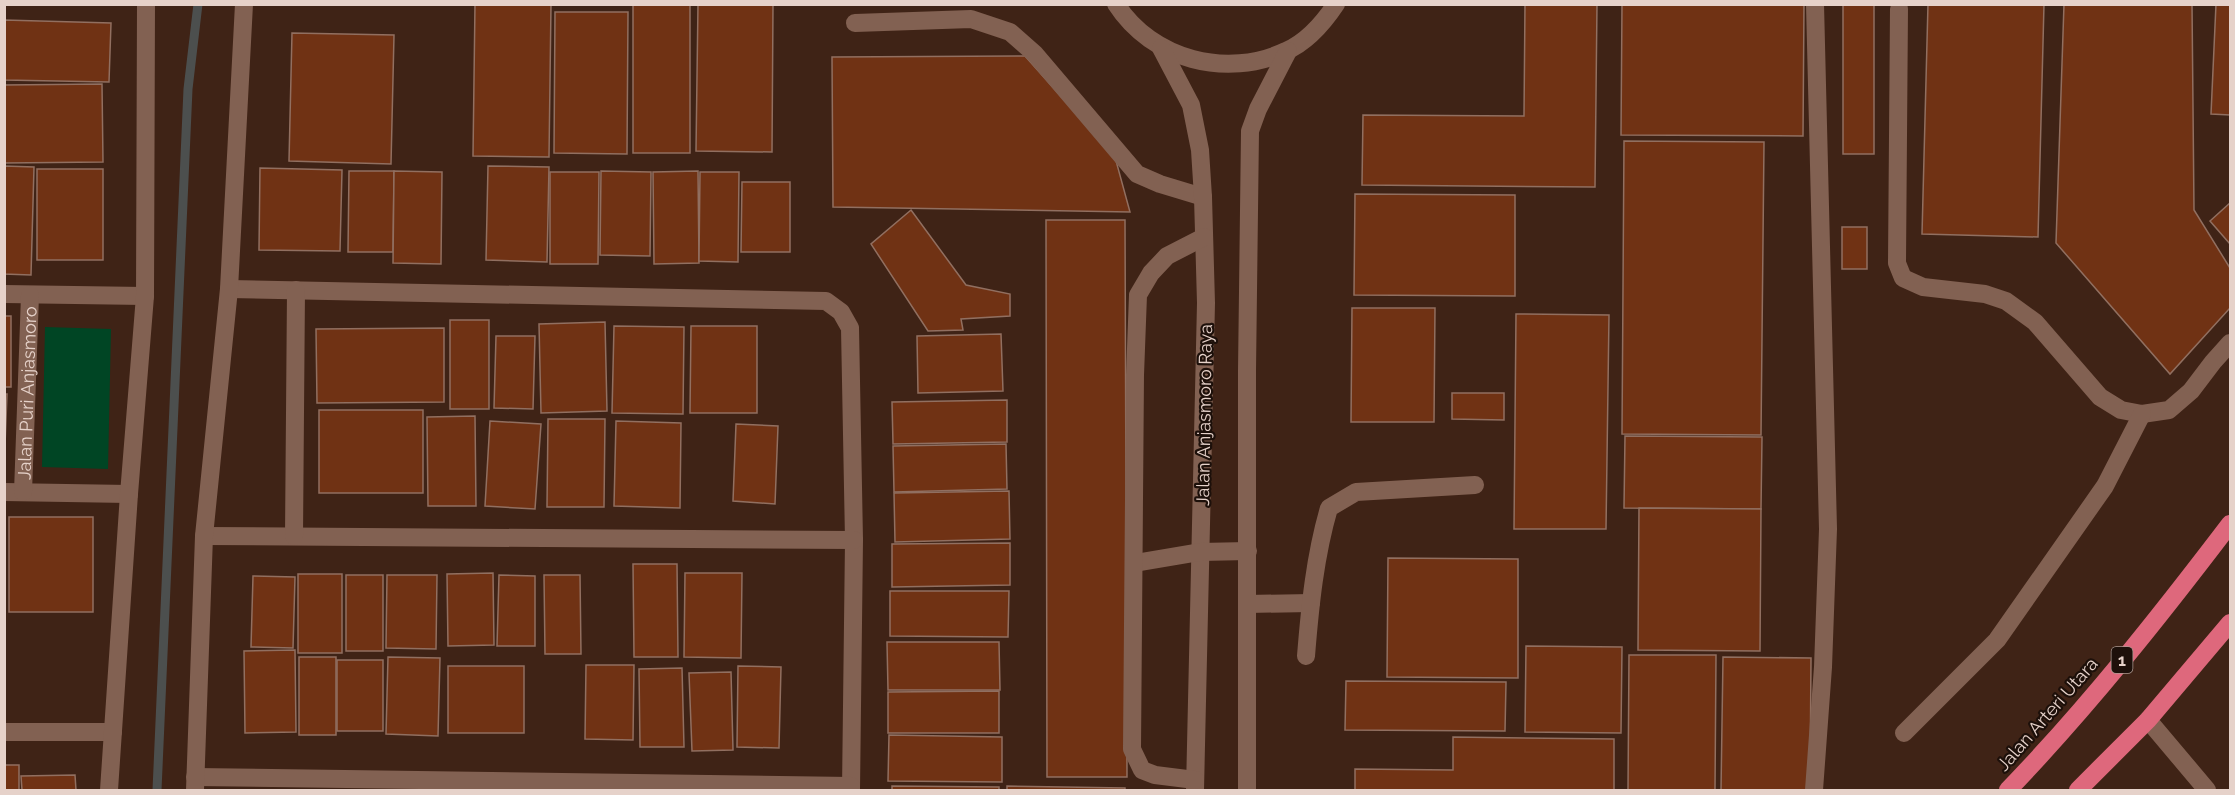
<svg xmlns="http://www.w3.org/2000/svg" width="2235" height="795" font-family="Raleway,sans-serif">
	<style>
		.green { fill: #004524 }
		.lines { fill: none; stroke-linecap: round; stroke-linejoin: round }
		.stream { stroke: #4c4f4e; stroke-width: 9 }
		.building { fill: #703214; stroke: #916f60; stroke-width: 1.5 }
		.minor { stroke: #826152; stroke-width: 18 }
		.highway { stroke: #de687c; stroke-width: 18 }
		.labels { text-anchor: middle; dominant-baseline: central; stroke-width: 4.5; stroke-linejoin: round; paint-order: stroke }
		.shield { fill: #1d100a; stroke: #aa9890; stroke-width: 1.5 }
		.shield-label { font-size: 16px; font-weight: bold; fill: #e6d2ca }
		.street-label { font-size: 18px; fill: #e6d2ca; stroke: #1d100a }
	</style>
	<rect width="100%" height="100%" fill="#3f2316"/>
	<!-- green -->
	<path class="green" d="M45,327L111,329L108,469L42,467Z"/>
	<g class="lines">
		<!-- stream -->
		<path class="stream" d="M157,790L188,89L198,4"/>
	</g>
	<!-- building -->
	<g class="building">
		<path d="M475,4H551L549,157L473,156Z"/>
		<rect x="633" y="4" width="57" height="149"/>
		<path d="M698,4H773L772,152L696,151Z"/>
		<path d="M1525,4H1597L1595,187L1362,185L1363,115L1524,116Z"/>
		<path d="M1622,4H1804L1803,136L1621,135Z"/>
		<rect x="1843" y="4" width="31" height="150"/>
		<path d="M1928,4H2044L2038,237L1922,234Z"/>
		<path d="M2064,4H2192L2194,210L2230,268V308L2170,374L2056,243Z"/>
		<path d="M2216,4H2230V115L2211,114Z"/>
		<path d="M555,12H628L627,154L554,153Z"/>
		<path d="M4,20L111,23L109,82L4,80Z"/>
		<path d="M292,33L394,35L391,164L289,161Z"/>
		<path d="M1025,56L1115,157L1130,212L833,207L832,57Z"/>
		<path d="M102,84L103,162L4,163V85Z"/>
		<path d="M1624,141L1764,142L1761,435L1622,434Z"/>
		<path d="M4,166L34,167L31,275L4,274Z"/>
		<path d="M488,166L549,167L547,262L486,260Z"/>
		<path d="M260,168L342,170L340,251L259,250Z"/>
		<rect x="37" y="169" width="66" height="91"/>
		<path d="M349,171H394L393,252H348Z"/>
		<path d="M394,171L442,172L441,264L393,263Z"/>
		<path d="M601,171L651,172L650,256L600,255Z"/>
		<path d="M698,171L699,263L654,264L653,172Z"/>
		<path d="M550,172H599L598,264H550Z"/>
		<path d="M700,172H739L738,262L699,261Z"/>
		<path d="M742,182H790V252H741Z"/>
		<path d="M1355,194L1515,195V296L1354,295Z"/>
		<path d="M2230,203V244L2210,221Z"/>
		<path d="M911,210L966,285L1010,294V316L961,319L963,330L928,331L871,244Z"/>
		<path d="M1046,220H1125L1127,777H1047Z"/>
		<rect x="1842" y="227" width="25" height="42"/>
		<path d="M1352,308H1435L1434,422H1351Z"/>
		<path d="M1516,314L1609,315L1606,529H1514Z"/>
		<rect x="4" y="316" width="7" height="71"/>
		<rect x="450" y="320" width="39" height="89"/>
		<path d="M605,322L607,411L541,413L539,324Z"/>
		<path d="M614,326L684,327L683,414L612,413Z"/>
		<path d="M691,326H757V413H690Z"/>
		<path d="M444,328V402L317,403L316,329Z"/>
		<path d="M1001,334L1003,391L918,393L917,336Z"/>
		<path d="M496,336H535L533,409L494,408Z"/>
		<path d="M1452,393H1504V420L1452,419Z"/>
		<path d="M4,394H7L4,471Z"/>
		<path d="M1007,400V442L893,444L892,402Z"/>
		<rect x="319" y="410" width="104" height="83"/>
		<path d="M475,416L476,506H428L427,417Z"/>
		<path d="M548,419H605L604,507H547Z"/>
		<path d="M490,421L541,424L535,509L485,506Z"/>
		<path d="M616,421L681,423L680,508L614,506Z"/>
		<path d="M736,424L778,426L775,504L733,501Z"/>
		<path d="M1625,436L1762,437L1761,509L1624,508Z"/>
		<path d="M1006,444L1007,489L894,492L893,446Z"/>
		<path d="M1009,491L1010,539L895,542L894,493Z"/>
		<path d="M1639,508L1761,509L1760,651L1638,650Z"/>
		<rect x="9" y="517" width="84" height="95"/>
		<path d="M1010,543V585L892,587V544Z"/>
		<path d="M1388,558L1518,559V678L1387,677Z"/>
		<path d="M633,564H677L678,657H634Z"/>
		<path d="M493,573L494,645L448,646L447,574Z"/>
		<path d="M685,573H742L741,658L684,657Z"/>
		<rect x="298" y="574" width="44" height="79"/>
		<rect x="346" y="575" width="37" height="76"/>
		<path d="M387,575H437L436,649L386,648Z"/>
		<path d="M499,575L535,576V646H497Z"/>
		<path d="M544,575H580L581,654H545Z"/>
		<path d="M253,576L295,577L293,648L251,647Z"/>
		<path d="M890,591H1009L1008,637L890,636Z"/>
		<path d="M887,642H999L1000,690H888Z"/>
		<path d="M1526,646L1622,647L1621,733L1525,732Z"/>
		<path d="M295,650L296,732L245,733L244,651Z"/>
		<path d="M1629,655H1716L1715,790H1628Z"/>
		<rect x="299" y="657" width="37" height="78"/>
		<path d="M388,657L440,658L438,736L386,734Z"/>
		<path d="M1723,657L1811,658L1810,790H1721Z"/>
		<rect x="337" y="660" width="46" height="71"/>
		<path d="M586,665H634L633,740L585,739Z"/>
		<rect x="448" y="666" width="76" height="67"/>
		<path d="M738,666L781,667L779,748L737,747Z"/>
		<path d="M682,668L684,747H640L639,669Z"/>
		<path d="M731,672L733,750L692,751L689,673Z"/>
		<path d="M1346,681L1506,682L1505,731L1345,730Z"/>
		<path d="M999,691V733H888V692Z"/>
		<path d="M889,735L1002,737V782L888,781Z"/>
		<path d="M1453,737L1614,739V790H1355V769L1453,770Z"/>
		<rect x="4" y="765" width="15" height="25"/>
		<path d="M75,775L76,790H22L21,776Z"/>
		<path d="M892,786L999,787V790H892Z"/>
		<path d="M1007,786L1125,788V790H1007Z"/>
	</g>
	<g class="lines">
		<!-- minor -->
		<g class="minor">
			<path d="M1116,4C1152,60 1227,79 1286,51C1307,42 1324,22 1336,4"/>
			<path d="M1899,9L1897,263L1903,278L1923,287L1985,294L2006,301L2035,322L2100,397L2121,410L2142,414L2169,410L2191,391L2213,362L2230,343"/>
			<path d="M855,23L971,19L1010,32L1035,54L1137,174L1160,184L1203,197"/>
			<path d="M1161,48L1191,105L1200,150L1203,197L1206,303L1195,790"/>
			<path d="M229,289L826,301L841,312L850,328L854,540L851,790"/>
			<path d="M4,294L145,296"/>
			<path d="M4,492L129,494"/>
			<path id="s1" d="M23,492L30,295"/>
			<path d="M204,536L854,540"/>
			<path d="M294,536L296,290"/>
			<path d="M1135,563L1200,552L1248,551"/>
			<path d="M1247,604L1311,603"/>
			<path d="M1306,656C1310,606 1315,556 1329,508L1356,492L1475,485"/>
			<path d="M2148,720L2207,790"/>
			<path d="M4,732H113"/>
			<path d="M1904,733L1997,640L2105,486L2142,414"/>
			<path d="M195,777L851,786"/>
			<path d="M1195,780L1155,775L1142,770L1132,749L1135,375L1138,295L1151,273L1167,256L1204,237"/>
			<path d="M109,790L129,494L145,296L146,4"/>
			<path d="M195,790L204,536L229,289L244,4"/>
			<path d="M1247,790V371L1250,131L1258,109L1288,51"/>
			<path d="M1814,790L1823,667L1828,529L1815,4"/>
		</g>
		<!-- highway -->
		<g class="highway">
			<path d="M2008,790C2088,707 2160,616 2230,524"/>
			<path d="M2078,790L2148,720L2230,623"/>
		</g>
	</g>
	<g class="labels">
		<!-- shield labels -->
		<rect class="shield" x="2111.5" y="647" width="21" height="26" rx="4.5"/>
		<g class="shield-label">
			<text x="2122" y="660">1</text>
		</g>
		<!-- street labels -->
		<g class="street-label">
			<text stroke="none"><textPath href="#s1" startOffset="99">Jalan Puri Anjasmoro</textPath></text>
			<text transform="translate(1204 415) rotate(-89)">Jalan Anjasmoro Raya</text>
			<text transform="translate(2047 714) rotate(-49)">Jalan Arteri Utara</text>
		</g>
	</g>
	<!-- border -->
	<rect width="2235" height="795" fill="none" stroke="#e6d2ca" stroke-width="12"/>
</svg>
